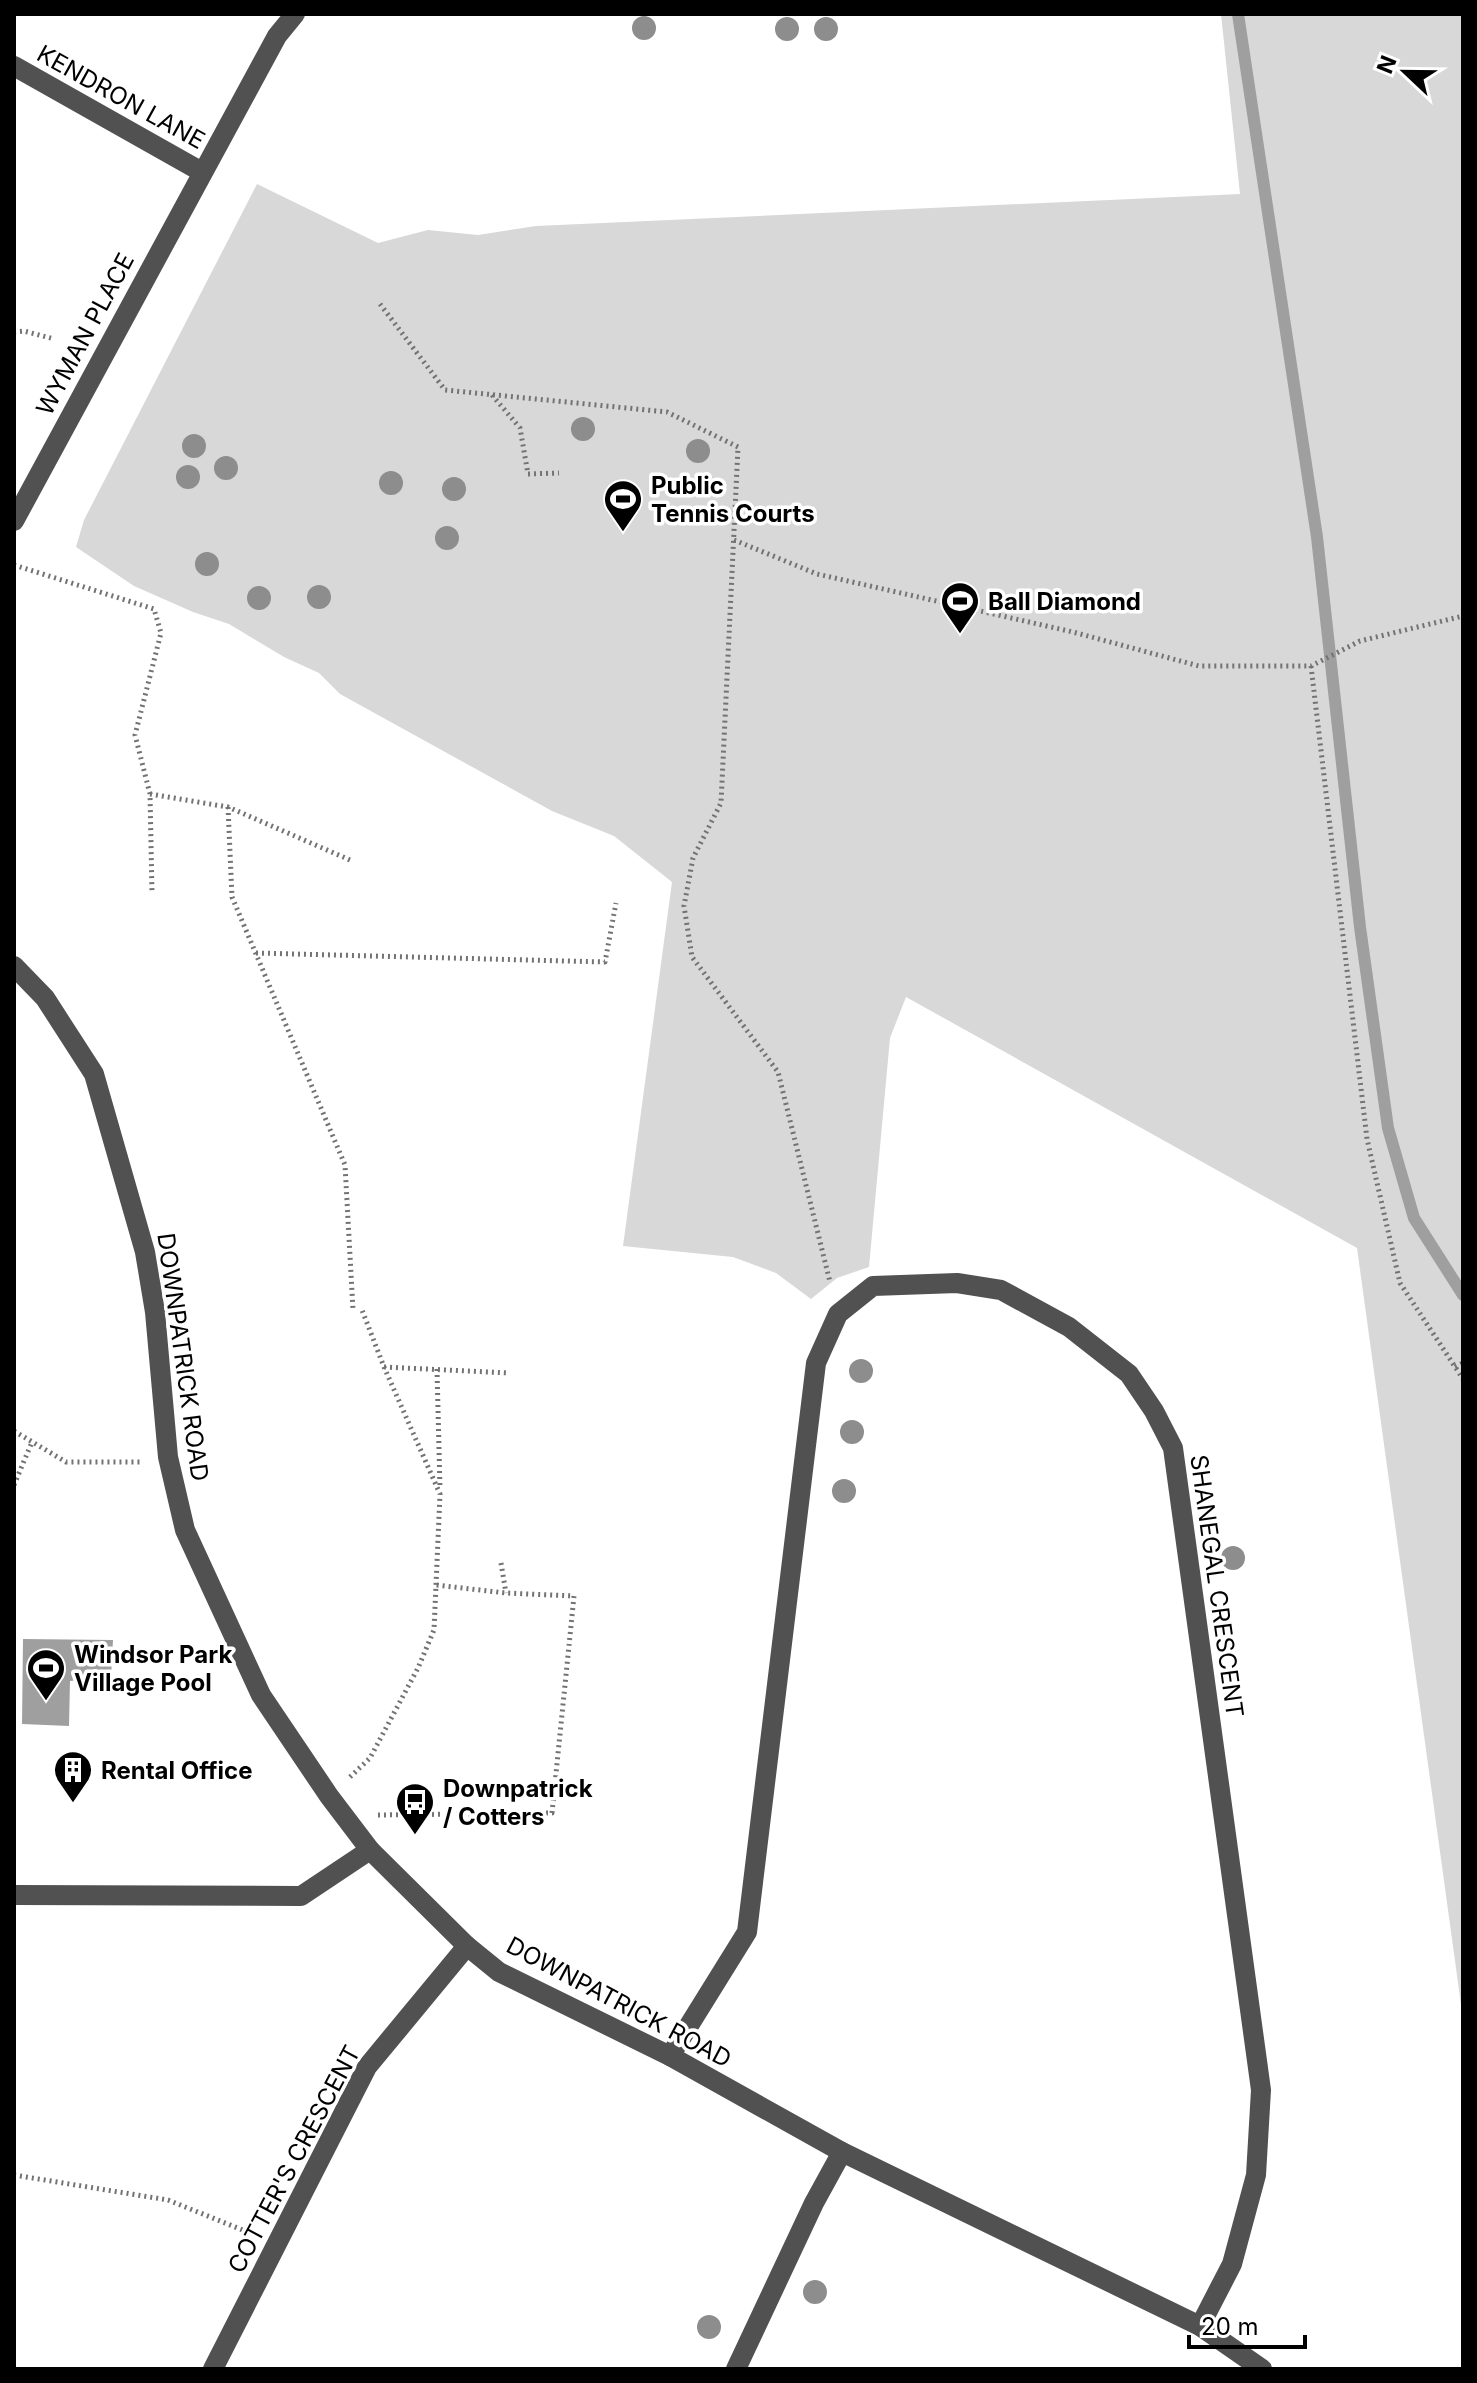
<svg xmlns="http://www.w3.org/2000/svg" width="1477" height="2383" font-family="Inter,sans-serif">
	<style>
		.green { fill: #d8d8d8 }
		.water { fill: #9f9f9f }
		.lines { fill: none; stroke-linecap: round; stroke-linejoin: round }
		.stream { stroke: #9f9f9f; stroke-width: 12 }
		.path { stroke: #737373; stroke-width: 5; stroke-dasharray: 2 4; stroke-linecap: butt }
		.minor { stroke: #515151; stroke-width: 20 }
		.tree { fill: #8d8d8d }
		.labels { text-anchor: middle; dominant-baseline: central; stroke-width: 7; stroke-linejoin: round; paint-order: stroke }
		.street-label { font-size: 24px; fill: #000; stroke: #fff }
		.poi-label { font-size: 24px; font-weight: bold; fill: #000; stroke: #fff; text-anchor: start }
	</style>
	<rect width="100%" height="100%" fill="#fff"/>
	<!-- green -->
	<path class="green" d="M1221,14H1463V2019L1357,1248L906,997L890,1038L869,1267L837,1278L811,1299L776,1273L733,1257L623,1246L672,882L614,836L552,811L340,694L319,673L284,657L229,624L193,612L134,586L76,547L84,520L257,184L378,243L428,230L478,235L536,226L1240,194Z"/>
	<!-- water -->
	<path class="water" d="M23,1639L113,1640L111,1677L70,1681L69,1726L22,1724Z"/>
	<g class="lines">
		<!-- stream -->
		<path class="stream" d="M1238,14L1317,537L1360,927L1388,1128L1414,1218L1463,1295"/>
		<!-- path -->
		<g class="path">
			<path d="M380,304L445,390L667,412L738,447L721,803L693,858L684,906L692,957L778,1072L830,1282"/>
			<path d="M14,332L24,331L54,339"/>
			<path d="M492,395L520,428L528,474L559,473"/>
			<path d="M734,540L817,574L1073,632L1199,666H1311L1360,641L1463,616"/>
			<path d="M14,565L154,609L161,633L135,735L150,794L152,894"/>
			<path d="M1311,666L1367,1139L1400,1283L1463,1379"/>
			<path d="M150,794L228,807L350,860"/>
			<path d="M228,807L232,897L345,1165L353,1310"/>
			<path d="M256,953L605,962L616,903"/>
			<path d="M384,1367L509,1373"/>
			<path d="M1455,1367L1463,1363"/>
			<path d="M437,1369L440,1489"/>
			<path d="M14,1431L66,1462H140"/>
			<path d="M14,1485L32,1442"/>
			<path d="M501,1563L506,1593"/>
			<path d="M350,1777L370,1758L418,1668L434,1630L440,1494L384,1367L362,1310"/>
			<path d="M378,1815L552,1813L574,1596L506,1593L436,1585"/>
			<path d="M14,2175L168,2200L250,2233"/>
		</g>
		<!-- minor -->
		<g class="minor">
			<path d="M14,66L202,172"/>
			<path d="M14,521L277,36L295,14"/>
			<path d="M14,966L45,998L94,1074L145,1252L155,1312L168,1457L185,1530L261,1695L329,1796L370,1850L467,1946L499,1972L670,2056L842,2152L1200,2326L1262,2369"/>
			<path d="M14,1895L301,1896L370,1850"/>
			<path d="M670,2056L747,1932L816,1363L838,1314L873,1286L957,1283L1001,1290L1069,1327L1129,1374L1154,1411L1173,1448L1261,2090L1256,2175L1232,2264L1200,2326"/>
			<path d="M213,2369L367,2067L467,1946"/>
			<path d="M736,2369L814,2203L842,2152"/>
		</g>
	</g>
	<!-- trees -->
	<g class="tree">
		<circle cx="644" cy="28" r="12"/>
		<circle cx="787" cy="29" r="12"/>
		<circle cx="826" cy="29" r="12"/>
		<circle cx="583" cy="429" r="12"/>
		<circle cx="194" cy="446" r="12"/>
		<circle cx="698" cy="451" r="12"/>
		<circle cx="226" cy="468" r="12"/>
		<circle cx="188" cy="477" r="12"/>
		<circle cx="391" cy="483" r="12"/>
		<circle cx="454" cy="489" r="12"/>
		<circle cx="447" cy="538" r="12"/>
		<circle cx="207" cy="564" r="12"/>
		<circle cx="319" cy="597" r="12"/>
		<circle cx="259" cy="598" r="12"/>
		<circle cx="861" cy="1371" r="12"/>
		<circle cx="852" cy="1432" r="12"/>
		<circle cx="844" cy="1491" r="12"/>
		<circle cx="1233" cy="1558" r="12"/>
		<circle cx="815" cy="2292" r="12"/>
		<circle cx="709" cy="2327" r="12"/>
	</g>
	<!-- icons -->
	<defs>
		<symbol id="stadium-pin" viewBox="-11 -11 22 30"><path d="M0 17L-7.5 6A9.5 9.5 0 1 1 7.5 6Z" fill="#000" stroke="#fff"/><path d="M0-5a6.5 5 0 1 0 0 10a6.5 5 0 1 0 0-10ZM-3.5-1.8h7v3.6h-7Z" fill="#fff"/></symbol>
		<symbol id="building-pin" viewBox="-11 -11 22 30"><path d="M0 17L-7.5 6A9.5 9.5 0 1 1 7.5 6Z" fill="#000" stroke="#fff"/><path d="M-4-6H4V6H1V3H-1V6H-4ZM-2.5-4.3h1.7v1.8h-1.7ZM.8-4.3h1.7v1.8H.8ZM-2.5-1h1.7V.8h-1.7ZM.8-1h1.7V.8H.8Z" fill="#fff"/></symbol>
		<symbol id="bus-pin" viewBox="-11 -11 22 30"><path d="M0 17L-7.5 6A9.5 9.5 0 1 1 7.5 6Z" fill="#000" stroke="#fff"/><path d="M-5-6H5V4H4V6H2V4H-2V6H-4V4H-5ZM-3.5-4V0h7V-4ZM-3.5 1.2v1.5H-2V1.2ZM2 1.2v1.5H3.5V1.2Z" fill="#fff"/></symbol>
	</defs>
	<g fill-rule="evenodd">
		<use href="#stadium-pin" x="601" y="477" width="44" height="60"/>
		<use href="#stadium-pin" x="938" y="579" width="44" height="60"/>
		<use href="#stadium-pin" x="24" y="1646" width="44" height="60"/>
		<use href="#building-pin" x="51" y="1748" width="44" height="60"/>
		<use href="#bus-pin" x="393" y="1780" width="44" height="60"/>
	</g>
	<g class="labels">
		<!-- street labels -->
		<g class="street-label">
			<text transform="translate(121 97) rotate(29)">KENDRON LANE</text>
			<text transform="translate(85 334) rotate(-62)">WYMAN PLACE</text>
			<text transform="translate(183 1357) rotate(82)">DOWNPATRICK ROAD</text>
			<text transform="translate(1217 1586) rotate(82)">SHANEGAL CRESCENT</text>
			<text transform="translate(619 2002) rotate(28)">DOWNPATRICK ROAD</text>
			<text transform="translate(294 2159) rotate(-62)">COTTER'S CRESCENT</text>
		</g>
		<!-- poi labels -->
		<g class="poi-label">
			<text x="651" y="485">Public<tspan x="651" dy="28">Tennis Courts</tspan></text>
			<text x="988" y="601">Ball Diamond</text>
			<text x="74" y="1654">Windsor Park<tspan x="74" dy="28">Village Pool</tspan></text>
			<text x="101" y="1770">Rental Office</text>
			<text x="443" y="1788">Downpatrick<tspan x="443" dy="28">/ Cotters</tspan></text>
		</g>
	</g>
	<!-- border -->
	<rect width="1477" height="2383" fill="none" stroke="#000000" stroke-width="32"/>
	<!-- north arrow -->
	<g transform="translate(1405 72) rotate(292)" stroke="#ffffff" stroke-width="6" paint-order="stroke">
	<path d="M0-6L14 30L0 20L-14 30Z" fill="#000000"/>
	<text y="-12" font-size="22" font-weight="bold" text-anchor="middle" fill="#000000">N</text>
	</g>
	<!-- scale -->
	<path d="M1189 2335v12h116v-12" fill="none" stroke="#000000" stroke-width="4"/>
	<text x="1201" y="2335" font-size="24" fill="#000000" stroke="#ffffff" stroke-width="6" paint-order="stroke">20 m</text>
</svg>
